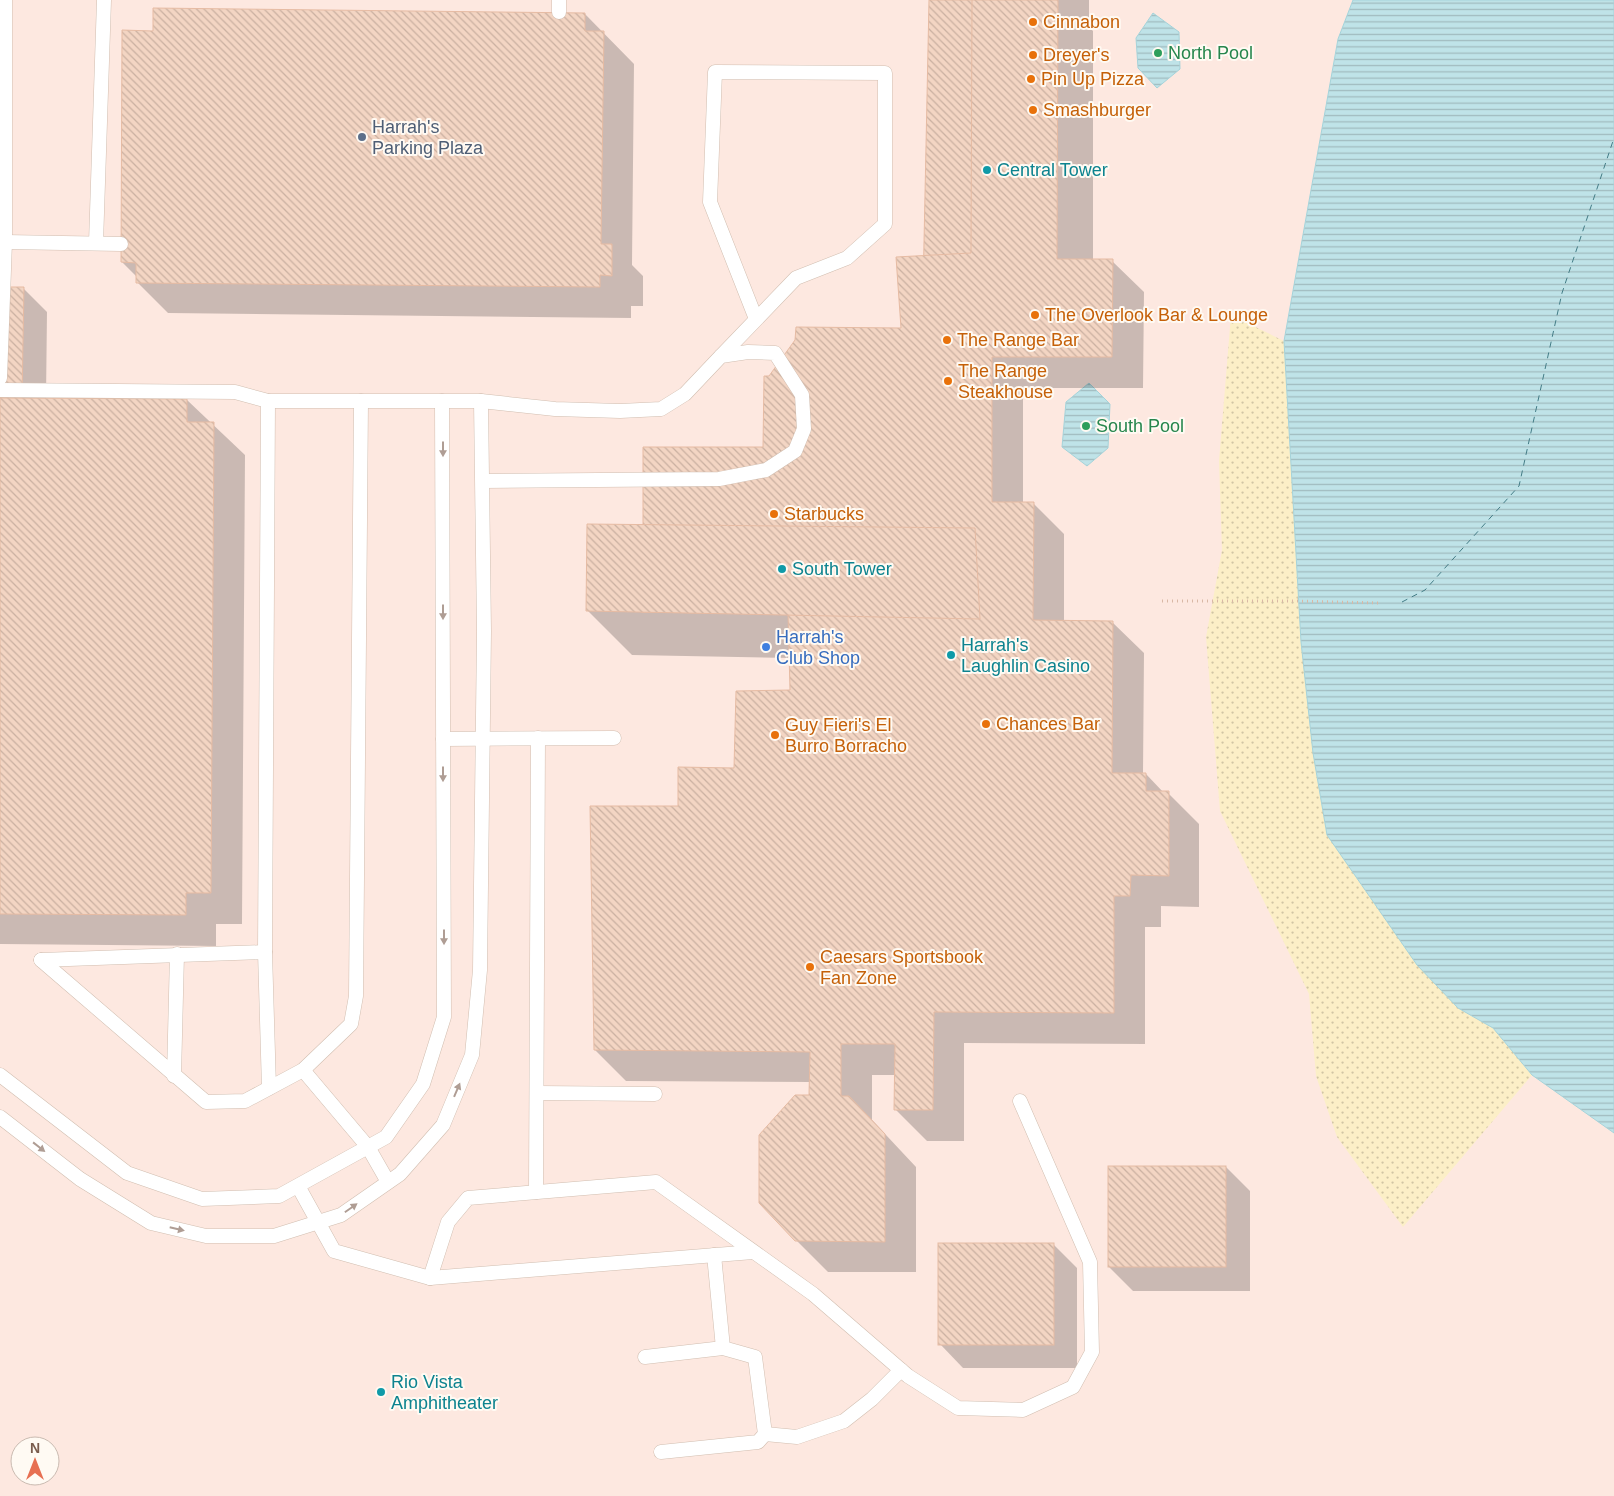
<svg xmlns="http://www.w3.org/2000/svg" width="1614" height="1496" font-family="Helvetica,sans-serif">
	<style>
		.commercial { fill: #fde8e0; fill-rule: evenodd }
		.sand { fill: url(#sand-dots) }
		.water { fill: url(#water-rules); stroke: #a5d3da }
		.shadow { fill: #0003 }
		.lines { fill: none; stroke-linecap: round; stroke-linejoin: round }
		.ferry { stroke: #437c86; stroke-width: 1; stroke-dasharray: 6 5; stroke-linecap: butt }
		.building { fill: url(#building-back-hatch); stroke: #e6bba3 }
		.lane-casing { stroke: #d1beb0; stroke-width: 15 }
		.path { stroke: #d9b8a5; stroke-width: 3; stroke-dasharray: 1 4; stroke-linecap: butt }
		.lane { stroke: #fff; stroke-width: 14 }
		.oneway { fill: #af9d94 }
		.food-dot { fill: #e8710a; stroke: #fffaf3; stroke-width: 2 }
		.leisure-dot { fill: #2e9e5b; stroke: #fffaf3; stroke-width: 2 }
		.service-dot { fill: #5c6f8a; stroke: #fffaf3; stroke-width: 2 }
		.culture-dot { fill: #0f9aa8; stroke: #fffaf3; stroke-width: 2 }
		.shop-dot { fill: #3f7fe0; stroke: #fffaf3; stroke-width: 2 }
		.labels { text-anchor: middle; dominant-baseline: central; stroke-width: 4; stroke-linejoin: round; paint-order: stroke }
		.food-label { font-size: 18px; fill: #c56008; stroke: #fffaf3; text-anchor: start }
		.leisure-label { font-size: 18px; fill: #27864d; stroke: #fffaf3; text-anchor: start }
		.service-label { font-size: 18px; fill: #4e5e75; stroke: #fffaf3; text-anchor: start }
		.culture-label { font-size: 18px; fill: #0d838f; stroke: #fffaf3; text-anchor: start }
		.shop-label { font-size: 18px; fill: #366cbe; stroke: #fffaf3; text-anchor: start }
	</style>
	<defs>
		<pattern id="sand-dots" width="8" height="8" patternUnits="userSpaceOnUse" patternTransform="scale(1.25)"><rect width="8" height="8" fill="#fcefc7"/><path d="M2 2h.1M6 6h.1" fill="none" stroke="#d1c5a4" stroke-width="1.8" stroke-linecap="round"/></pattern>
		<pattern id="water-rules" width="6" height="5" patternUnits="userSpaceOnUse" patternTransform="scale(1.25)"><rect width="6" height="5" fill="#bfe3e8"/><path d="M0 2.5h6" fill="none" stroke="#a0bbbe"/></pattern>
		<pattern id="building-back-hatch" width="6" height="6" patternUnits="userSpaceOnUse" patternTransform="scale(1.25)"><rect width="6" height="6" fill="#f3d5c3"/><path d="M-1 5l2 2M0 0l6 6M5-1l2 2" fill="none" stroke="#cab0a1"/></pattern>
	</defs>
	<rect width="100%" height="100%" fill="#fdf6ec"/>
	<!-- commercial -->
	<path class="commercial" d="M0,0H1353L1338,39L1284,341L1614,1129V1496H0ZM20,1446H50V1476H20Z"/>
	<!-- sand -->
	<path class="sand" d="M1231,315L1284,341L1301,642L1313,753L1327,835L1458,1008L1493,1028L1532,1075L1403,1227L1337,1137L1316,1076L1309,994L1220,811L1206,637L1222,550L1219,461Z"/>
	<!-- water -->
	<g class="water">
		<path d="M1353,0H1614V1133L1532,1075L1493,1028L1458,1008L1417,965L1327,835L1313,753L1301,642L1284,341L1338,39Z"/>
		<path d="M1153,13L1179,32L1180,69L1157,88L1138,68L1136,38Z"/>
		<path d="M1089,383L1110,404L1108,448L1087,466L1062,447L1066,402Z"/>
	</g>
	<!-- shadow -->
	<g class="shadow">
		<path d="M930,0H1089V27L1093,31V260L1112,261L1144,292L1143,388H1023V503H1033L1064,534V621L1112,622L1144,653L1143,774H1146L1164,793H1168L1199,824V907L1161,906V927H1145V1044L964,1043V1141H927L895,1109L896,1075H872V1120L916,1167V1272H828L796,1240L811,1082L626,1081L595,1050L680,807L735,769L791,691V658L632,655L587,610L644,526L765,448L903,330L925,257Z"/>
		<path d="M585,14L634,64L632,265L643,276V306H631V318L168,313L137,282V277L122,262L154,32Z"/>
		<path d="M0,288L24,289L47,312L46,399L187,400L245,455L242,924H216V946L0,944Z"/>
		<path d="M1226,1167L1250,1191V1291H1133L1109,1267Z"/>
		<path d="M1053,1244L1077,1268V1368H963L940,1344Z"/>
	</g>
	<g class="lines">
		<!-- ferry -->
		<path class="ferry" d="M1402,602L1425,590L1519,486L1562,293L1614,138"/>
	</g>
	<!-- building -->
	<g class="building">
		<path d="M929,0H1049V342L922,340Z"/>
		<path d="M972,0H1058L1057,259H1113L1112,357H992V502H1034L1033,620L1113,621L1112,773H1146V791H1169V876L1131,875L1130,896H1114V1013L934,1012L933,1110H894L895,1044H841V1096H849L885,1134V1242L795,1241L759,1203V1135L795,1095H809L810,1052L594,1050L590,806H678V767L734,768L736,691L790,690L788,614L641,612V591H627V561H643V447H763L764,376H769L795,340L796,327L901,328L896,257L971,253Z"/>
		<path d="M153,8L585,13V31H604L601,244H612V276L600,275V287L136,283V263L121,262L122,30L153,31Z"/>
		<path d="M0,287H24L22,398H0Z"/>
		<path d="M0,398L187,399V422H214L211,893H186V915L0,914Z"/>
		<path d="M587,524L975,528L980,619L586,611Z"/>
		<rect x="1108" y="1166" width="118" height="101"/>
		<rect x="938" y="1243" width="116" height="102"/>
	</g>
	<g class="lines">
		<defs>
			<g id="lane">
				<path d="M559,0V12"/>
				<path d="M5,242L121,244"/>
				<path d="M96,243L104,0"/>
				<path d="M721,356L796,278L847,258L885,224V73L715,72L710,202L756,319"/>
				<path d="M0,378L5,242V0"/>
				<path d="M0,390L235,392L268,401H481L555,409L620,411L661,409L685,394L721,356L748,352L775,353L802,395L804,429L795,451L766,470L719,479L483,481"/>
				<path d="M268,401L265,952L269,1088"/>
				<path d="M443,739L614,738"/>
				<path d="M41,960L206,1102L245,1101L303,1070L351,1024L356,996L361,401"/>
				<path d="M41,960L265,952"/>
				<path d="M303,1070L368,1147L388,1182"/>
				<path d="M0,1075L127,1173L202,1199L279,1196L386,1137L423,1084L444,1017L442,401"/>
				<path d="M174,1076L177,954"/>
				<path d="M537,1093L655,1094"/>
				<path d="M0,1117L80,1179L151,1223L206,1236H274L341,1215L400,1174L443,1125L472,1055L480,970L484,631L481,401"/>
				<path d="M298,1186L334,1251L430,1278L753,1252"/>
				<path d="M536,1192L538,738"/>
				<path d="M430,1278L448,1222L468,1198L656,1182L813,1294L908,1376L958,1408L1023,1410L1073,1387L1092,1352L1090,1262L1020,1101"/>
				<path d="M645,1357L723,1348"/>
				<path d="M765,1434L797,1437L844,1421L872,1399L901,1370"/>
				<path d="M661,1452L758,1442L765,1434L755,1357L723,1348L714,1255"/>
			</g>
		</defs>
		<!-- lane casing -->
		<use href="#lane" class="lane-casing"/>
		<!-- path -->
		<path class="path" d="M1162,601H1293L1380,603"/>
		<!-- lane -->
		<use href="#lane" class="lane"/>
	</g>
	<!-- one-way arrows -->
	<defs><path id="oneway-solid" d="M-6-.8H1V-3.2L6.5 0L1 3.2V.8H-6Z" transform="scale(1.25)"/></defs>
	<g class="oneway">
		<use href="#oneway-solid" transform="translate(443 449) rotate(90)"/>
		<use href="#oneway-solid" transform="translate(443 612) rotate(90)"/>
		<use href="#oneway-solid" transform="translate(443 774) rotate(90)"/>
		<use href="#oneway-solid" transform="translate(444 937) rotate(90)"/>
		<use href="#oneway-solid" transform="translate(457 1090) rotate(-67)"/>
		<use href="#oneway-solid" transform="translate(39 1147) rotate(38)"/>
		<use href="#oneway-solid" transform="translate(351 1208) rotate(-35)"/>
		<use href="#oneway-solid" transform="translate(177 1229) rotate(13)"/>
	</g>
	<!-- markers -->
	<g class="food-dot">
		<circle cx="1033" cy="22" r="5"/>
		<circle cx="1033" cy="55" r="5"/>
		<circle cx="1031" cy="79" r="5"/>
		<circle cx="1033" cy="110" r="5"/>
		<circle cx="1035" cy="315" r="5"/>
		<circle cx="947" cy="340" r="5"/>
		<circle cx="948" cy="381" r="5"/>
		<circle cx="774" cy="514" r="5"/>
		<circle cx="986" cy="724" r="5"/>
		<circle cx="775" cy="735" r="5"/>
		<circle cx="810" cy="967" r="5"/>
	</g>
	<g class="leisure-dot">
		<circle cx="1158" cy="53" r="5"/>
		<circle cx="1086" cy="426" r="5"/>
	</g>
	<circle class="service-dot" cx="362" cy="137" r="5"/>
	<g class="culture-dot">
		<circle cx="987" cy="170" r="5"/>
		<circle cx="782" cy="569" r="5"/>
		<circle cx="951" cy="655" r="5"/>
		<circle cx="381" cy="1392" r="5"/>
	</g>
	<circle class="shop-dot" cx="766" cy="647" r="5"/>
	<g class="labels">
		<!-- food labels -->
		<g class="food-label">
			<text x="1043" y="22">Cinnabon</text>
			<text x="1043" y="55">Dreyer's</text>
			<text x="1041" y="79">Pin Up Pizza</text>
			<text x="1043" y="110">Smashburger</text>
			<text x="1045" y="315">The Overlook Bar &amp; Lounge</text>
			<text x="957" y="340">The Range Bar</text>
			<text x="958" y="371">The Range<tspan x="958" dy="21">Steakhouse</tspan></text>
			<text x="784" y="514">Starbucks</text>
			<text x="996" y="724">Chances Bar</text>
			<text x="785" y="725">Guy Fieri's El<tspan x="785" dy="21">Burro Borracho</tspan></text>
			<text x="820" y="957">Caesars Sportsbook<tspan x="820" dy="21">Fan Zone</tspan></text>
		</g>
		<!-- leisure labels -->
		<g class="leisure-label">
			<text x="1168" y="53">North Pool</text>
			<text x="1096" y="426">South Pool</text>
		</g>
		<!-- service labels -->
		<g class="service-label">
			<text x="372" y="127">Harrah's<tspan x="372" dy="21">Parking Plaza</tspan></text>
		</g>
		<!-- culture labels -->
		<g class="culture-label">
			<text x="997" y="170">Central Tower</text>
			<text x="792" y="569">South Tower</text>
			<text x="961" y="645">Harrah's<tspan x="961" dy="21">Laughlin Casino</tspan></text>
			<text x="391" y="1382">Rio Vista<tspan x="391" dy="21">Amphitheater</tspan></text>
		</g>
		<!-- shop labels -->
		<g class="shop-label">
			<text x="776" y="637">Harrah's<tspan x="776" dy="21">Club Shop</tspan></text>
		</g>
	</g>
	<!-- north arrow -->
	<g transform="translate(35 1461)"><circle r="24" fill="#fffaf3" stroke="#cabbb1"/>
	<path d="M0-4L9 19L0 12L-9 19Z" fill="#e76f51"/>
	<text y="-8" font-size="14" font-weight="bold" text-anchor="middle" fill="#7a5c4d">N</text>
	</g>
</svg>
